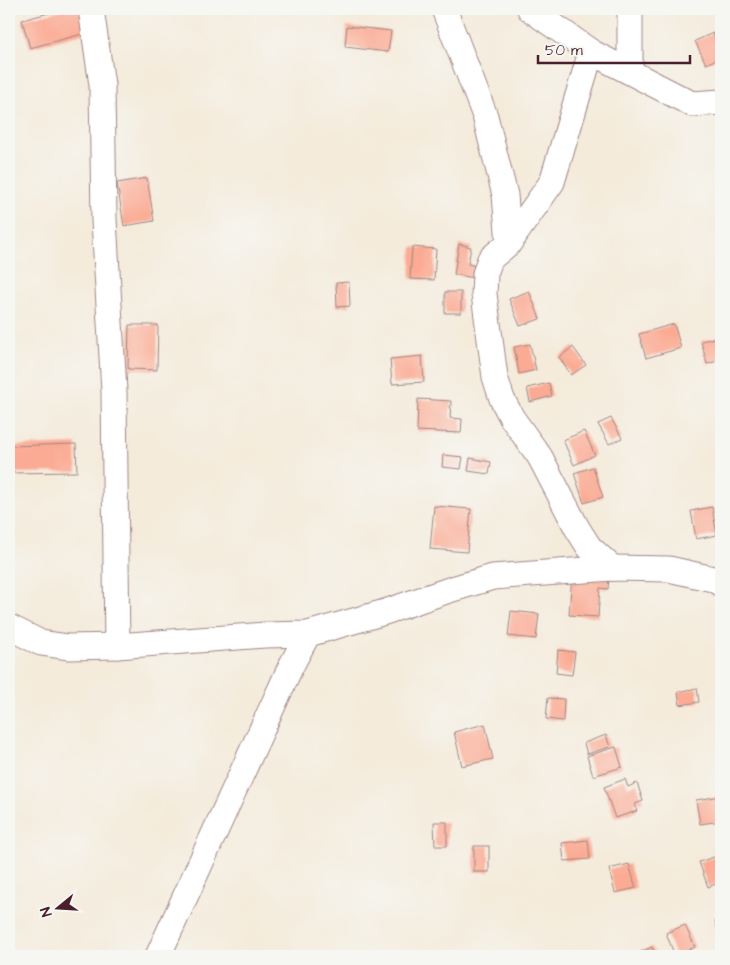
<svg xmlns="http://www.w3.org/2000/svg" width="730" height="965" font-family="'Architects Daughter',sans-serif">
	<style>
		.building { fill: #fbaa93 }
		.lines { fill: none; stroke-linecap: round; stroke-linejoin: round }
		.minor-casing { stroke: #9f8583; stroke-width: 27 }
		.minor { stroke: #fff; stroke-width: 25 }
	</style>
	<rect width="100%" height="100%" fill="#f6f6f2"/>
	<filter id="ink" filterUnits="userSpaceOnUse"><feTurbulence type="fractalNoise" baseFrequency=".02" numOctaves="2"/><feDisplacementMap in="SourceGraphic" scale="10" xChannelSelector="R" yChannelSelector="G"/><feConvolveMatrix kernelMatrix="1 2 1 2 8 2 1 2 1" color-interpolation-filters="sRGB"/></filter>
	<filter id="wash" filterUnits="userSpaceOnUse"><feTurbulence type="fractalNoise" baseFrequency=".0096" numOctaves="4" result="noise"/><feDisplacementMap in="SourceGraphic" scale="20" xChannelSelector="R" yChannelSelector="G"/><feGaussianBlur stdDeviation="1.12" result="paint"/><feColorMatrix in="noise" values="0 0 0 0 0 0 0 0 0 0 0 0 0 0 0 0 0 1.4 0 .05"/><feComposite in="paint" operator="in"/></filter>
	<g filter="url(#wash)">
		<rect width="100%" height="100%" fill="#f4ebdb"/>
		<g id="blocks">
			<!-- building -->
			<g class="building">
				<path d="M65,9H79L86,33L30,48L22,20Z"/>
				<path d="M347,26L391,31L388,52L345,47Z"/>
				<path d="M713,33L721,50V57L706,64L695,41Z"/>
				<path d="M147,178L154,221L124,226L117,183Z"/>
				<path d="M459,244L471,247L468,264L480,267L478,279L454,274Z"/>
				<path d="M412,247L436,249L434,280L410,279Z"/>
				<path d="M349,282L350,306L337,307L336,283Z"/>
				<path d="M529,291L540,319L520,326L509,299Z"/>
				<rect x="445" y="292" width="16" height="21"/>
				<path d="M674,324L681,348L646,358L639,334Z"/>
				<path d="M129,325H158L157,370L128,369Z"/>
				<path d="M718,337L721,360L707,364L701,341Z"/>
				<path d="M530,344L536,370L519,374L514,347Z"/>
				<path d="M573,347L586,365L571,375L559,357Z"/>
				<path d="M422,356L424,382L392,384L390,359Z"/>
				<path d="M549,383L552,396L530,402L527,388Z"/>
				<path d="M418,399L451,401L450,418L462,419L461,433L417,431Z"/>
				<path d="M611,418L622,438L609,444L598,424Z"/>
				<path d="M584,431L595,455L574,465L563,440Z"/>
				<path d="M76,444L77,472L9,473V446Z"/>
				<path d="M443,455L463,457L461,469L442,467Z"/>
				<path d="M470,458L491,462L489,474L468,471Z"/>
				<path d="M593,467L603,497L584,503L574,473Z"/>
				<path d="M434,506L471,509L467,552L430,549Z"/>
				<path d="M712,507L717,535L696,539L691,511Z"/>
				<path d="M572,574L609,578L608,589L600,588L598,617L569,615Z"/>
				<path d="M511,611L539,614L536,639L508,636Z"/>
				<path d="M558,650L575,652L572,675L556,673Z"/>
				<path d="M697,688L699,702L680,705L678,692Z"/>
				<path d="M548,698L564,699L563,721L546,719Z"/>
				<path d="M485,724L493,759L462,766L454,732Z"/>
				<path d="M606,735L610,747L587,754L584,743Z"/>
				<path d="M616,747L622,767L593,776L587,756Z"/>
				<path d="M625,779L628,787L637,783L643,801L635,804L637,811L615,818L604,787Z"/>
				<path d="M721,796V821L700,824L696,800Z"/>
				<path d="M434,822H447V846H435Z"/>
				<path d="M588,840L590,859L564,861L562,843Z"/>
				<rect x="474" y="846" width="15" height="26"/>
				<path d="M717,856L721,869V882L708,887L699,862Z"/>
				<path d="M629,864L636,888L615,893L609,869Z"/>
				<path d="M721,920V941L715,921Z"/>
				<path d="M685,925L695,947L675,956L666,933Z"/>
				<path d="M652,947L656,956H641L640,952Z"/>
			</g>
		</g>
	</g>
	<g filter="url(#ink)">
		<use href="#blocks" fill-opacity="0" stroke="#9f8583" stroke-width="1"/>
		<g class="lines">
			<defs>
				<g id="minor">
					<path d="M91,9L102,85L104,220L114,391L117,646"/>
					<path d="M444,9L485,116L505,195L509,243"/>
					<path d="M530,9L591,52L692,104L721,102"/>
					<path d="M630,9V71"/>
					<path d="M591,52L552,182L509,243L490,259L485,274L484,294L495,377L502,399L512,418L540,457L577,528L589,547L612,568"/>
					<path d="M9,627L41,643L68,647L117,646L265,635L308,634L385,612L449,590L493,577L612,568L669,569L713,579L721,584"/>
					<path d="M158,956L291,666L308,634"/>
				</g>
			</defs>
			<!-- minor casing -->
			<use href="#minor" class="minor-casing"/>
			<!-- minor -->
			<use href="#minor" class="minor"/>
		</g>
	</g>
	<!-- margin -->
	<rect width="730" height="965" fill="none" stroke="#f6f6f2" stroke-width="30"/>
	<!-- north arrow -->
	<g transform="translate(58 908) rotate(252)" stroke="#f6f6f2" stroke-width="4" paint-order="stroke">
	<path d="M0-4L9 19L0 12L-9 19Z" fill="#4a1f2b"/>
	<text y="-8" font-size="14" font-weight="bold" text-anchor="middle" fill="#4a1f2b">N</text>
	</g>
	<!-- scale -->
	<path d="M538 55v8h152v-8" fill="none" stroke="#4a1f2b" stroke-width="2.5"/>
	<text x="545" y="55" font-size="15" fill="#4a1f2b" stroke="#f6f6f2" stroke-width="4" paint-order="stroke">50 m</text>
</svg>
